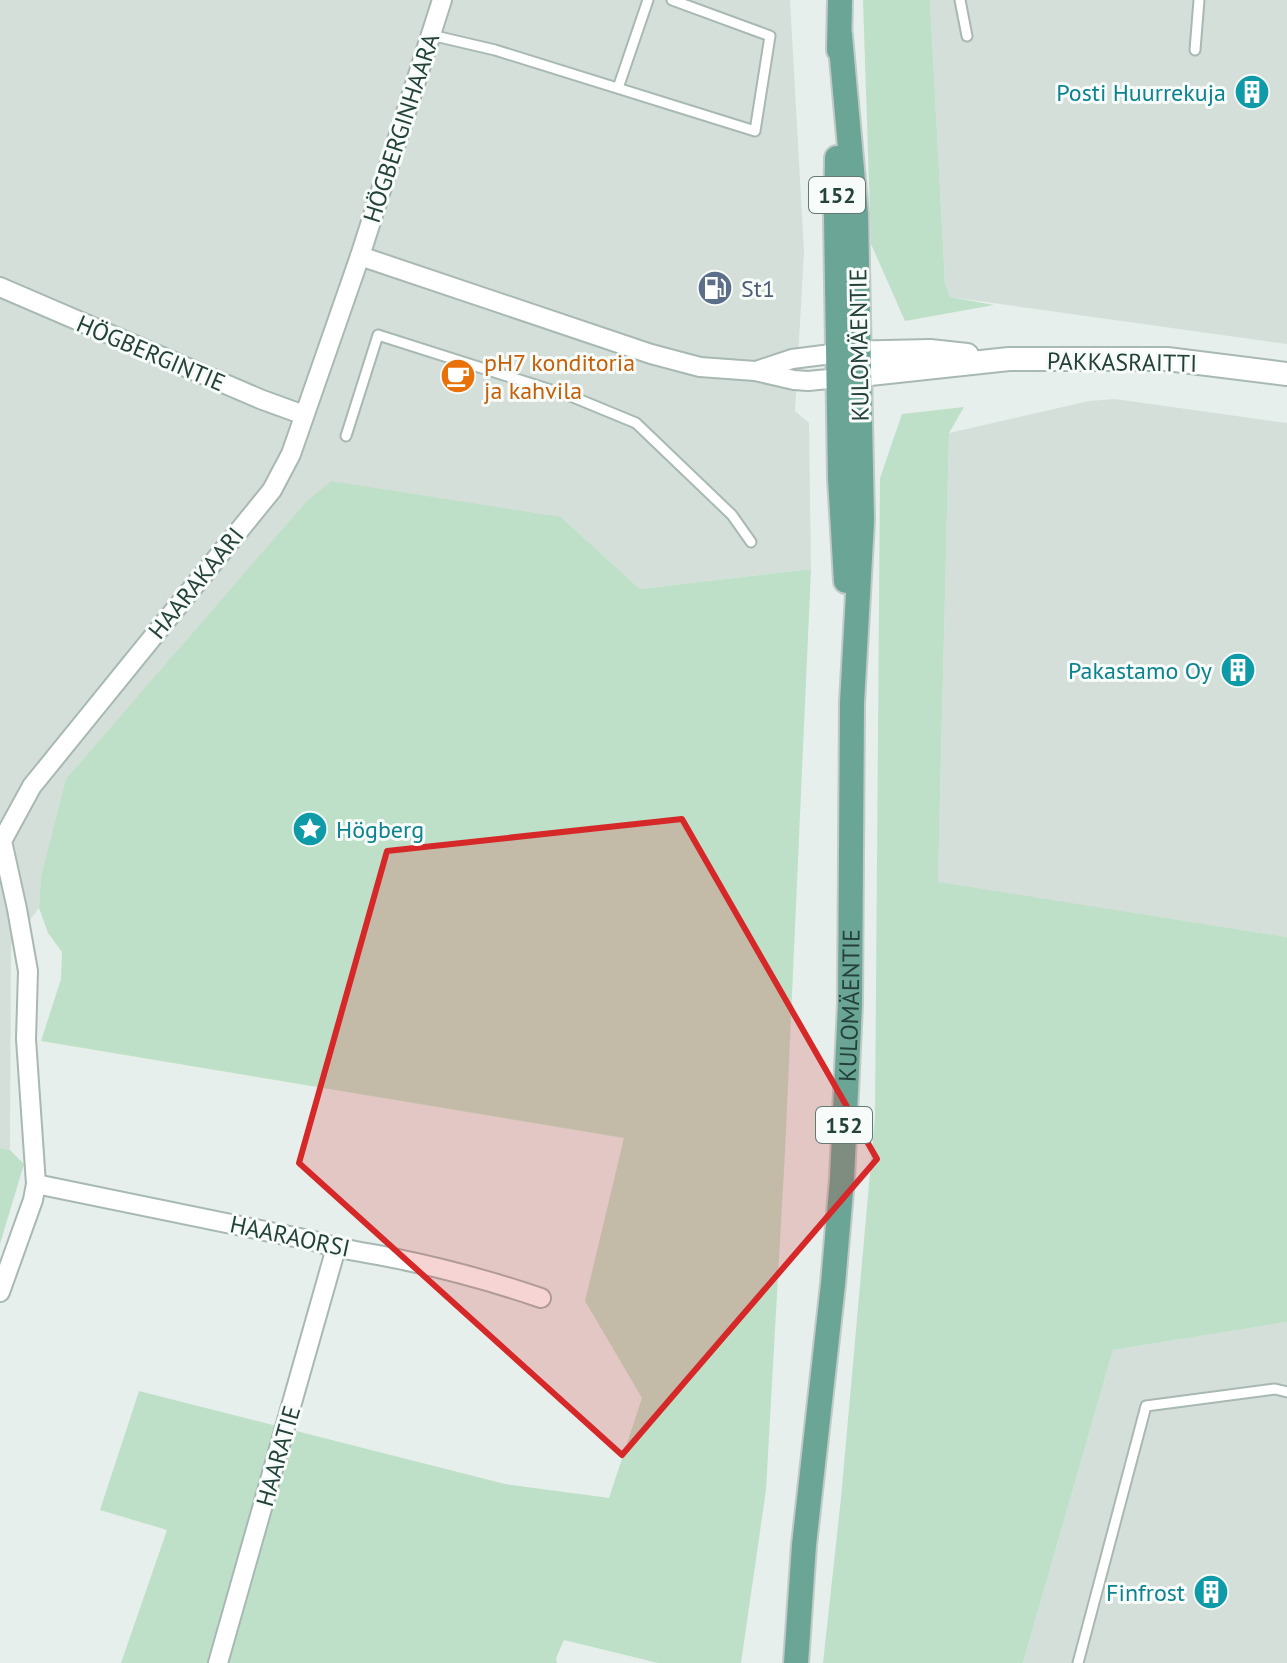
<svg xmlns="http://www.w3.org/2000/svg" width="1287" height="1663" font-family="'PT Sans',sans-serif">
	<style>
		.built { fill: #d4dfda }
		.green { fill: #bfe0c8 }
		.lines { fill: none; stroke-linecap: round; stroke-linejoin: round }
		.service-casing { stroke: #a8b8b2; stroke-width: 13 }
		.minor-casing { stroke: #a8b8b2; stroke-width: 22 }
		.tertiary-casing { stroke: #a8b8b2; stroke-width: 26 }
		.primary-casing { stroke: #c2cac8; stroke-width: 28 }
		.service { stroke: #fff; stroke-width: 9 }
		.minor { stroke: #fff; stroke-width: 18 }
		.tertiary { stroke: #fff; stroke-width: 22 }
		.primary { stroke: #6aa596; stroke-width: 24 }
		.marked { fill: #d62828; fill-opacity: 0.2; stroke: #d62828; stroke-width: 6; stroke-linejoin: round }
		.labels { text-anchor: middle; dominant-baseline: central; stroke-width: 6; stroke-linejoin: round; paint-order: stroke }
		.shield { fill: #f7fbf9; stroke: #637a73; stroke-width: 2 }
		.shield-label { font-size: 22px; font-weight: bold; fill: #24423a }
		.culture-label { font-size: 24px; fill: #0d838f; stroke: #f7fbf9; text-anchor: end }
		.street-label { font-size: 24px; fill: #24423a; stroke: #f7fbf9 }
		.service-label { font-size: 24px; fill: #4e5e75; stroke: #f7fbf9; text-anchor: start }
		.food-label { font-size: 24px; fill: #c56008; stroke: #f7fbf9; text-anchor: start }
	</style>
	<rect width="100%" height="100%" fill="#e6efeb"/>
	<!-- built -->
	<g class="built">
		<path d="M0,0H790L804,251L795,411L809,423L811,569L640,589L561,517L41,877L39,908L11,945L10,1150L0,1148Z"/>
		<path d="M930,0H1287V344L950,297L945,283Z"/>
		<path d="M1115,399L1287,423V937L938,883L949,433L1089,401Z"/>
		<path d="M1287,1322V1663H1023L1113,1350Z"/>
	</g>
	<!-- green -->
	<g class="green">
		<path d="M863,0H930L945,283L950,297L994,305L905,321L871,244Z"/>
		<path d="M964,407L949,433L938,882L1287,937V1322L1113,1350L1023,1663H823L841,1498L875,1117L880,478L902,414Z"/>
		<path d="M331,481L561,517L640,589L811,569L785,1152L766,1490L741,1663H658L564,1640L556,1658L557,1663H121L167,1530L100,1510L139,1391L505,1484L609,1498L642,1398L585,1301L624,1138L41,1041L61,979L62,952L48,933L39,908L41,877L66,779L306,502Z"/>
		<path d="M0,1148L10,1150L24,1164L0,1244Z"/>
	</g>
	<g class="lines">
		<defs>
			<g id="service">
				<path d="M960,0L967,36"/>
				<path d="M431,35L495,50L755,131L770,36L672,0"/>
				<path d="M1195,50L1199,0"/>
				<path d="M618,88L648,0"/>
				<path d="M346,436L378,335L573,397L636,423L732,515L751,542"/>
				<path d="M1078,1663L1146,1406L1275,1389L1287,1392"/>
			</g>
			<g id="minor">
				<path d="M360,256L442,0"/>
				<path d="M0,287L260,399L304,415"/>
				<path d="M756,371L792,359L839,353"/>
				<path d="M36,1184L314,1241C341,1250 370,1253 398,1259C447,1269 494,1282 541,1298"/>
				<path d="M0,1292L33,1200L36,1184L26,1039L28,971L17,909L2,841L32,786L272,490L291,454L360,256L651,354L700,367L755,371L794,380L808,381L839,378"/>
				<path d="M218,1663L336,1248"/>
			</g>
			<g id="tertiary">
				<path d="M842,353L930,351L967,355"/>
				<path d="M842,377L1009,359H1167L1287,374"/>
			</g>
			<g id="primary">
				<path d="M839,50L840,0"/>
				<path d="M837,158L836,216L840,478L846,581"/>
				<path id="s1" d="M796,1663L804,1545L833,1284L842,1179L850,1004L852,703L862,521L856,214L840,36"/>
			</g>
		</defs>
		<!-- service casing -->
		<use href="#service" class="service-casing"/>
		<!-- minor casing -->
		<use href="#minor" class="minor-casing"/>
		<!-- tertiary casing -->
		<use href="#tertiary" class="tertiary-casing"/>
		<!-- primary casing -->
		<use href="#primary" class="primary-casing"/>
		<!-- service -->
		<use href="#service" class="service"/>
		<!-- minor -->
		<use href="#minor" class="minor"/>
		<!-- tertiary -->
		<use href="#tertiary" class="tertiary"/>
		<!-- primary -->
		<use href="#primary" class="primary"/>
	</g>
	<!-- marked area -->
	<path class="marked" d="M682,819L877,1159L622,1455L299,1163L387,851Z"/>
	<!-- icons -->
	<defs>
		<symbol id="building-disc" viewBox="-11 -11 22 22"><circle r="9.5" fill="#0f9aa8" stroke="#f7fbf9"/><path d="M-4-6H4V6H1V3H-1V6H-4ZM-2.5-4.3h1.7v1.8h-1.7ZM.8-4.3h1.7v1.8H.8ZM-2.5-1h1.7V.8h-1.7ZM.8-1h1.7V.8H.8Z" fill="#fff"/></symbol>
		<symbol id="fuel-disc" viewBox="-11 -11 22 22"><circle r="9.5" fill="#5c6f8a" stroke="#f7fbf9"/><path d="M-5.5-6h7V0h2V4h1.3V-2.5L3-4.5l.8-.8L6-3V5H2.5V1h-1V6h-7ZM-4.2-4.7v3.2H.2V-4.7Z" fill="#fff"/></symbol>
		<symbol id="cafe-disc" viewBox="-11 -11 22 22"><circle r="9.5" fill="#e8710a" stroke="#f7fbf9"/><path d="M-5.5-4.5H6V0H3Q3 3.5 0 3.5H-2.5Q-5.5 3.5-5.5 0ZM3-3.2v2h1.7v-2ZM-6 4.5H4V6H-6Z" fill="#fff"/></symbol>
		<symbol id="sight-disc" viewBox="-11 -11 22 22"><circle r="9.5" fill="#0f9aa8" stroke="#f7fbf9"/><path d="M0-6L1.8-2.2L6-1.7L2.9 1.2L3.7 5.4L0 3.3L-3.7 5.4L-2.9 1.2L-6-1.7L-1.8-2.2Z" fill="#fff"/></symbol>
	</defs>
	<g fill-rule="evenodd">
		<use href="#building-disc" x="1232" y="72" width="40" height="40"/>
		<use href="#fuel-disc" x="695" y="268" width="40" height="40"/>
		<use href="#cafe-disc" x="438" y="356" width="40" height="40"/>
		<use href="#building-disc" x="1218" y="650" width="40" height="40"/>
		<use href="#sight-disc" x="290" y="809" width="40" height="40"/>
		<use href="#building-disc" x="1191" y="1572" width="40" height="40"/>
	</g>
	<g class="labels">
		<!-- shield labels -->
		<g class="shield">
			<rect x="809" y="177" width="56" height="36" rx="6"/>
			<rect x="816" y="1107" width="56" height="36" rx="6"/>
		</g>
		<g class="shield-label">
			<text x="837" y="195">152</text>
			<text x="844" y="1125">152</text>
		</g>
		<!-- culture labels -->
		<g class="culture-label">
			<text x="1226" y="92">Posti Huurrekuja</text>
			<text x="1212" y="670">Pakastamo Oy</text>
			<text x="336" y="829" text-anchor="start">Högberg</text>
			<text x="1185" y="1592">Finfrost</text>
		</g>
		<!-- street labels -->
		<g class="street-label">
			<text transform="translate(401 128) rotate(-72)">HÖGBERGINHAARA</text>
			<text transform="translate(859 345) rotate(-91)">KULOMÄENTIE</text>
			<text transform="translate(151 353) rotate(23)">HÖGBERGINTIE</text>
			<text transform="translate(1122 362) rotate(1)">PAKKASRAITTI</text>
			<text transform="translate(196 583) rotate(-51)">HAARAKAARI</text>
			<text stroke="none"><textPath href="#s1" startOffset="660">KULOMÄENTIE</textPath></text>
			<text transform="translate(290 1236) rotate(12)">HAARAORSI</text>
			<text transform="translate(278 1456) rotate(-74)">HAARATIE</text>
		</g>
		<!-- service labels -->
		<g class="service-label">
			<text x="741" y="288">St1</text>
		</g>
		<!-- food labels -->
		<g class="food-label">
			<text x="484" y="362">pH7 konditoria<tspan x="484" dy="28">ja kahvila</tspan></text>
		</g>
	</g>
</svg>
